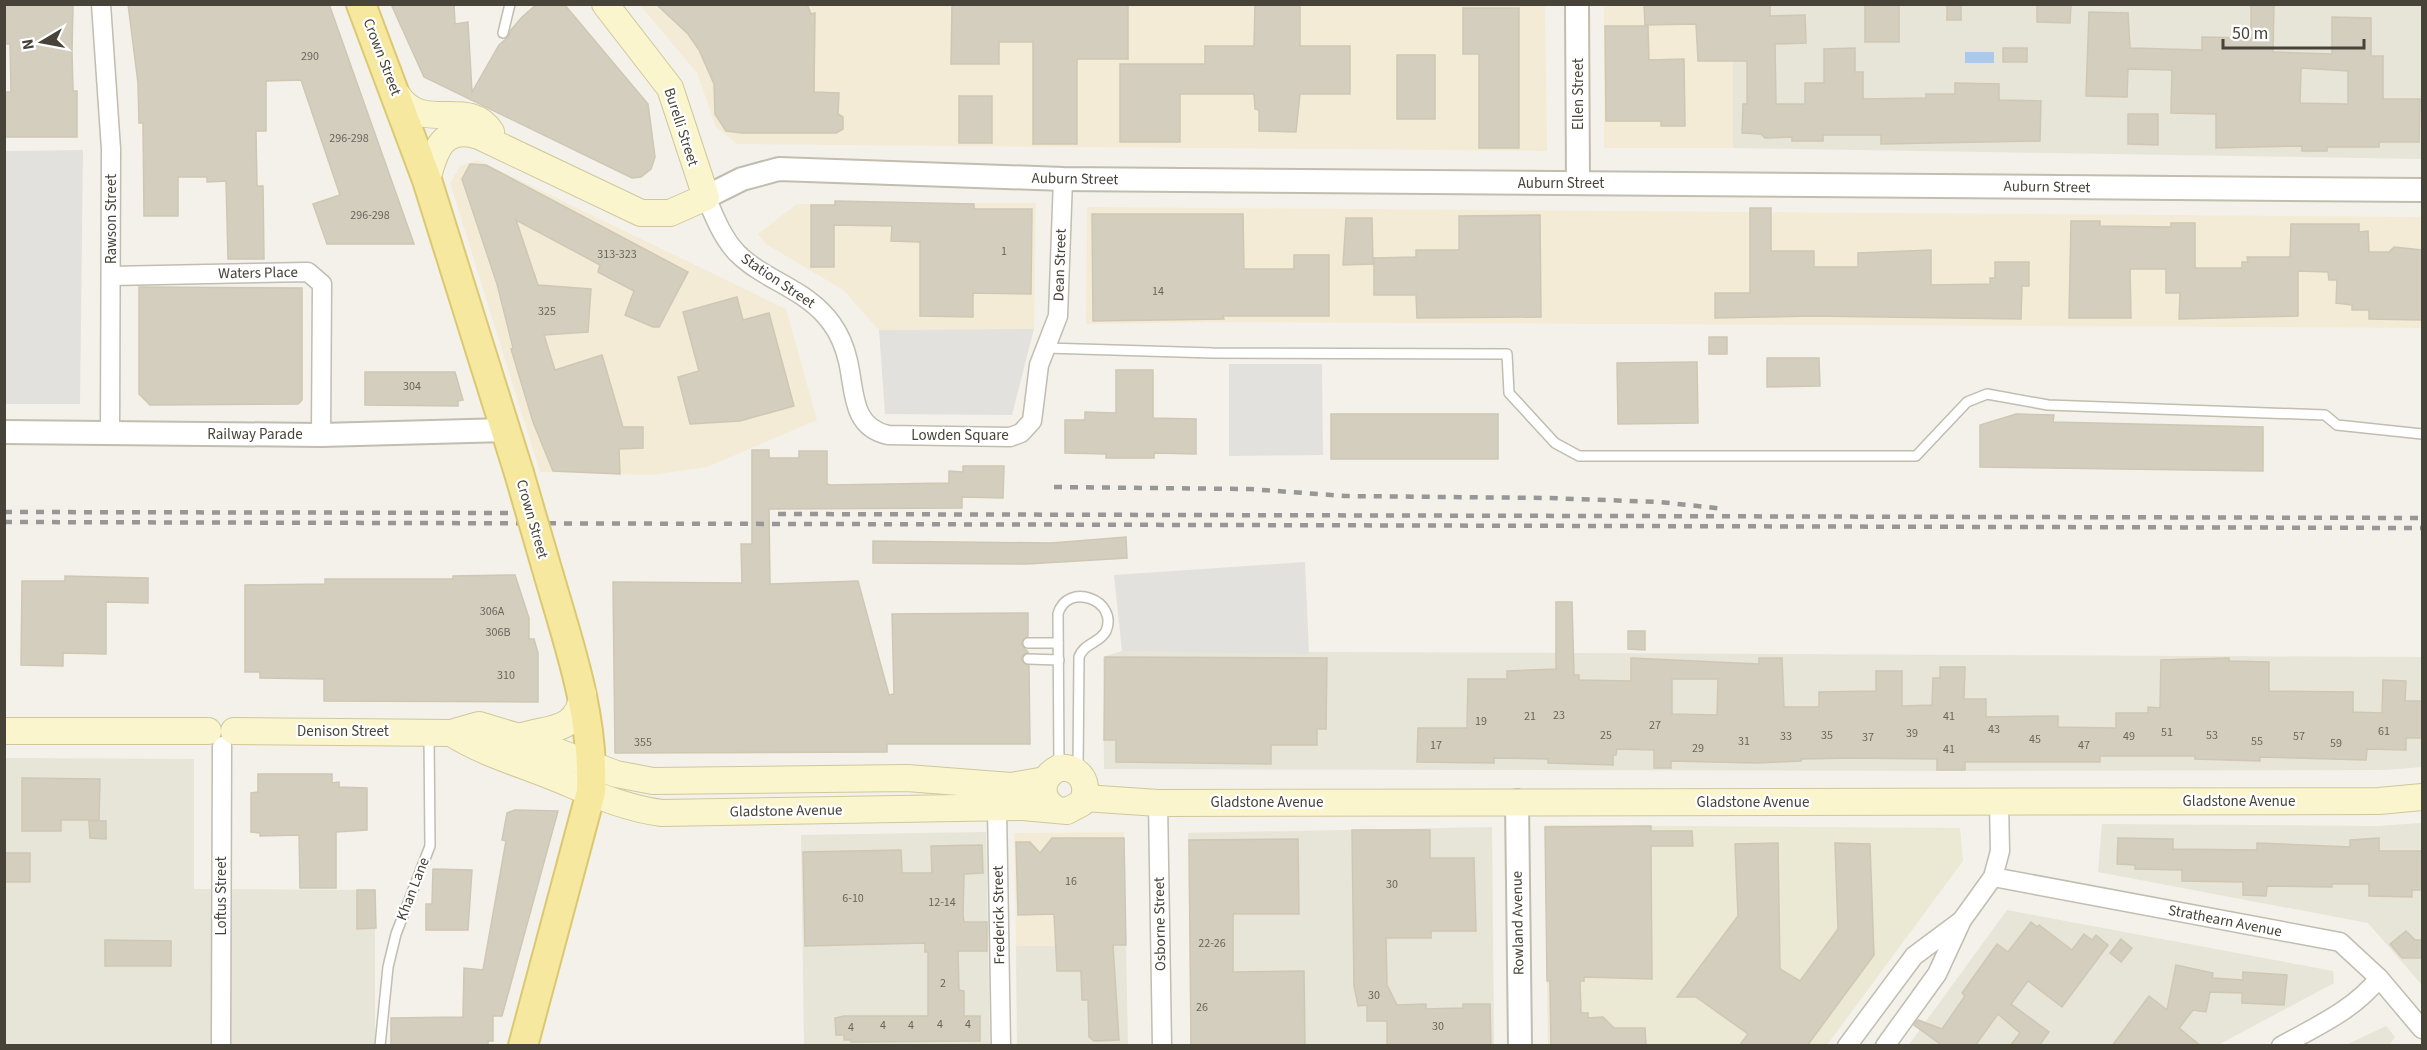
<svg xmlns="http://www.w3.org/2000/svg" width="2427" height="1050" font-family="'Source Sans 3',sans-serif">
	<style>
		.residential { fill: #e7e4d8 }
		.commercial { fill: #f3ebd6 }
		.education { fill: #ebe8d4 }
		.parking { fill: #e2e1dd }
		.water { fill: #abc9eb }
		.building { fill: #d4cebf; stroke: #cec7b3; stroke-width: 1.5; fill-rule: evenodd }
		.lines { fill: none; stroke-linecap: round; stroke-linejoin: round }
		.service-casing { stroke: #c1bdaf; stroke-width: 12 }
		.minor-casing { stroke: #c1bdaf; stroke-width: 21 }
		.tertiary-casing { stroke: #c1bdaf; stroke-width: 26 }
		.secondary-casing { stroke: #cfc89c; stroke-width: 28 }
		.primary-casing { stroke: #dbc870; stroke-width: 32 }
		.service { stroke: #fff; stroke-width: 9 }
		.minor { stroke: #fff; stroke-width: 18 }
		.tertiary { stroke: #fff; stroke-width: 22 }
		.secondary { stroke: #faf5cc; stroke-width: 26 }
		.primary { stroke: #f6e89f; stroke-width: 28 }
		.rail { stroke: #979797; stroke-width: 4.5; stroke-dasharray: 8 8; stroke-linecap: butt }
		.primary-bridge-casing { stroke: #dbc870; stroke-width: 32; stroke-linecap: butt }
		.primary-bridge { stroke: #f6e89f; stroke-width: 28 }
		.labels { text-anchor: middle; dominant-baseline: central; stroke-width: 4.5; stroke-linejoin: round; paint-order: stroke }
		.number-label { font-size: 12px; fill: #6a665a }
		.street-label { font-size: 15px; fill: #474338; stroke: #fff }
	</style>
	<rect width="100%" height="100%" fill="#f3f1e9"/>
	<!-- residential -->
	<g class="residential">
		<path d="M1733,5H2422V159L1733,148Z"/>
		<path d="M1122,651L2422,657V767L2385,770L1974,771L1104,769L1103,657Z"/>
		<path d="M5,758L194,759V889L375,890V1045L5,1046Z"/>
		<path d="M2422,823V985L2368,923L2098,872L2102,824L2377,826Z"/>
		<path d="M1492,827L1494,1045H1191L1188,833Z"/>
		<path d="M986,832L990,1045H804L801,835Z"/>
		<path d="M2007,910L2333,971L2334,983L2218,1045L1908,1046Z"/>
		<path d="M1126,945L1128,1045H1017L1016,946Z"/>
		<path d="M2386,1026L2395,1037L2389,1045H2346Z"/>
	</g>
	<!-- commercial -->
	<g class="commercial">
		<path d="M640,5H1545L1547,151L737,144L716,127L697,73Z"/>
		<rect x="1604" y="5" width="129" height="143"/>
		<path d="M478,160L786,309L817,420L707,467L652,475L540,472L450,183L460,166Z"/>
		<path d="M1036,203L1034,329L879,330L843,290L766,244L758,234L797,204Z"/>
		<path d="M1087,207L2422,217V328L1225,322L1086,324Z"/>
		<path d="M1124,832L1126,945L1016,946L1014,833Z"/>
	</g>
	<!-- education -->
	<path class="education" d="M1545,825L1960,828L1963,861L1827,1045H1548Z"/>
	<!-- parking -->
	<g class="parking">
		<path d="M83,150L80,404H5V151Z"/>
		<path d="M1034,329L1012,415L885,414L879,330Z"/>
		<path d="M1229,364H1322L1323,455L1229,456Z"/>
		<path d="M1305,562L1309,654L1122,651L1114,575Z"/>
	</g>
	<!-- water -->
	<rect class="water" x="1965" y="52" width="29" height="11"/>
	<!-- building -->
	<g class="building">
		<path d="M4,4H73L72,52L73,91H77V137H4V92H11L10,44H4Z"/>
		<path d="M128,4H329L414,244H327L313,204L340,195L301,80L266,81V131H256L257,186H263L264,259H228L226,181L207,182V177H178V216H144L143,123H139L138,83Z"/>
		<path d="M391,4H454L455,24L468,22L472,92L499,45L508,37L511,30L522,17L537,4H564L648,104L655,157L651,169L641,177L632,178L424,77Z"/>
		<path d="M656,4H807L811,14L815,13L814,92L839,93L838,114L843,117V129L836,133H742L726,131L715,114L714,84L699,50L688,34Z"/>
		<path d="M952,4H1128V59H1077V144H1033V42H999V64H951Z"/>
		<path d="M1255,4H1300V46H1350V94H1300L1296,132L1259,131V110L1255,109L1254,94H1180V142H1120V64H1205V46H1254Z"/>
		<path d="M1644,4H1770V16L1805,15L1806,43L1775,44L1776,104H1805V83H1824V49L1855,48V72H1863V99L1926,98V94H1955V83L1999,84V100L2041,101L2040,141L1881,144V135H1823V141H1792V137L1765,138L1761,134L1742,133L1743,104H1747V61H1698L1696,24L1645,25Z"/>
		<rect x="1865" y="4" width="34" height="38"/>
		<rect x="1947" y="4" width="14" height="16"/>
		<path d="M2037,4H2071L2070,23L2037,22Z"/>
		<path d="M2251,4H2274L2273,52L2332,54V17L2371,18V56H2383V99H2420L2419,142H2379V147H2327V151H2302V146L2216,148V114L2171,113L2172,70L2128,69L2127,97L2086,96L2089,12L2128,13L2130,48L2202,50V37L2251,38ZM2301,68L2348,71V104L2300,103Z"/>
		<path d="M1463,8H1519V148H1479V54H1463Z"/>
		<path d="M1605,26H1648L1649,60L1684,59L1685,126H1661V121H1606Z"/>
		<rect x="2003" y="48" width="24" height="14"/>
		<rect x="1397" y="55" width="38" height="64"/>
		<rect x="959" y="96" width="33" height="47"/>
		<path d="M2128,114H2158V145L2128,144Z"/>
		<path d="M470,164L486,165L688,272L659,327H653L625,315L634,291L598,272L600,265L516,220L538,285L591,289L588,332L544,335L555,370L602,355L623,427H643V448L619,449L620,474L553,471L533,422L511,349L513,348L497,284L462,179Z"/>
		<path d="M835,201L974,204V209H1032L1031,294L973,293V317L920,316V242L891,241L892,226L834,225V267H811V205H835Z"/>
		<path d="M1750,208H1771V251H1814V267H1858V253L1931,250V285L1990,284V278H1995V262H2029V286H2022L2021,319L1813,316L1715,318V293H1750Z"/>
		<path d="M1092,214H1243L1244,269H1294V255H1329V316H1223L1224,319L1093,321Z"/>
		<path d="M1540,215L1541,317L1417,318L1416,295H1374V258L1416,257V250H1459V216Z"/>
		<path d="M1346,218H1372L1373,264L1343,265Z"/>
		<path d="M2071,221H2100V226L2171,227V223H2195V268H2242V262H2248L2247,257H2290L2291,224H2359V232L2368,231L2369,252H2389L2394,247L2422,250V320L2369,319V310H2352V305L2336,303L2337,280H2329L2328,272L2298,271V316L2179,319L2180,293H2166V269H2130L2131,318H2069Z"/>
		<path d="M139,287L302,288V400L298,404L150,405L139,394Z"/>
		<path d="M737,297L743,320L769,313L794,406L740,421L690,424L678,377L699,371L683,312Z"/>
		<rect x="1709" y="337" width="18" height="17"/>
		<path d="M1767,358H1819L1820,386L1767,387Z"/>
		<path d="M1697,362L1698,423L1618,424L1617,363Z"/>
		<path d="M1116,370H1153V418L1196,419V454L1154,453V458H1106V454L1065,453V420H1085V412L1116,413Z"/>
		<path d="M365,372H455L463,400L458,401V406L365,405Z"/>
		<rect x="1331" y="414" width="167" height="45"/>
		<path d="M2016,414L2054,415L2053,422L2263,427V471L1980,467V425Z"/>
		<path d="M752,450H769V458H799V451H827V484L830,485L949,483V471L963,472V466H1004L1003,498L962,497V508L769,509L770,584L858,581L889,695L894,694L892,614L1028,613V636L1021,644L1028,652L1023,655L1021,659L1029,666L1030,744H887V752L615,753L613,582L742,583L741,544H752Z"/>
		<path d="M1126,537L1127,558L1027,564L873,563V541L1051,543Z"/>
		<path d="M515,575L529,618V639H534L538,653V702L324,701V679L260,678V672H245V585L325,584V579H453V576Z"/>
		<path d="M65,576L148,578V603L106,602V654L63,653V666L21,665L22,581H65Z"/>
		<path d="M1556,602H1572L1574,675H1579V680L1631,681V658L1759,664V658H1782L1784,707H1819V692L1876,691V671H1902V706L1932,705L1933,678H1940V667H1965L1964,699H1986V717L2058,716V727L2116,728V713H2148V707L2160,708L2161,660L2229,658V661L2269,662V691L2353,692V712L2382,713L2383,680L2406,681L2405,701H2422V738H2406V750L2367,749L2366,760L2260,757V761L2195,759V756H2100V762H1965V770H1937V759L1849,758L1801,759V761L1757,763L1671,761V768H1654V750L1617,749L1616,755H1613V765L1548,763V759L1494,758V763L1417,762L1418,728H1467L1468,679H1507V671L1556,669ZM1672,679H1718L1717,715L1672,714Z"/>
		<path d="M1628,631H1645V650L1628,649Z"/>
		<path d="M1105,657L1327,658L1326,729H1317V745H1271V764L1116,762V740H1104Z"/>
		<path d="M258,774H332V783L339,782V787L367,788V830L336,832V888H300L299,835L260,836V833L251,832V793L258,792Z"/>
		<path d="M22,778L100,779L99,820H61V831H22Z"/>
		<path d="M515,810L558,811L502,1016H493V1041H488V1046H391V1018L463,1017L464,968L483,970L506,841L502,840L507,813Z"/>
		<path d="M89,821H106V839L90,838Z"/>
		<path d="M1651,826V831H1692L1693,846H1651L1652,979L1584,977V981H1580L1581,1013H1588V1018L1603,1017L1614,1028H1645L1646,1046H1551L1550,981H1547L1545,827Z"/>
		<path d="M1352,830H1430V858H1474L1476,931H1431V938H1386L1387,985L1397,1005L1426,1004V1009L1463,1008V1004H1490L1491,1046H1387V1021H1367V1005L1358,1006L1354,986Z"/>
		<path d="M1052,838H1124L1126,945H1113L1119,1040L1094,1041L1089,1037L1088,1000H1082L1081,971H1057L1054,914L1018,915L1016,842H1030L1040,853Z"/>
		<path d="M2118,838L2173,839V849L2257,850V843L2350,847V840L2379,838V851H2422V890H2412V897L2369,896V884H2332V887L2267,886L2266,896L2243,895V882L2182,881V870L2135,869V865L2117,864Z"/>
		<path d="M1298,839L1299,914H1233V972L1304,971L1305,1046H1191L1189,840Z"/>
		<path d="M1778,843L1780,969L1800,981L1838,929L1835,843L1870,844L1874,955L1807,1046H1739L1748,1034L1696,997H1677L1738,916L1735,844Z"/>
		<path d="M982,845L983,873L964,874L963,915L964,922H987V951H958L959,990L964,991V1016H980V1041L851,1042V1040H844V1035H836L835,1018L844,1016H928V952H925V943L805,946L803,852L901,850L902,873H932L931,846Z"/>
		<rect x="4" y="853" width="26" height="29"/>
		<path d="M433,869L472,870L468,930H426V904H432Z"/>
		<path d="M357,890H375L376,928L357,929Z"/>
		<path d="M2031,922L2037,927L2039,925L2072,950L2084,934L2092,940L2096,935L2108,945L2062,1007L2028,981L2011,1004L2049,1032L2039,1046H2010L2020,1033L1998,1014L1975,1046H1943L1914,1025L1918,1020L1942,1029L1965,996L1962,993L1997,944L2008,952Z"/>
		<path d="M2406,931L2415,940H2422V958H2402L2390,944Z"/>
		<path d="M2121,939L2132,948L2121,962L2110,953Z"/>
		<path d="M105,940L171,941V966H105Z"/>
		<path d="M2176,965L2213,973L2212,978L2243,980V972L2287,975L2284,1005L2242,1003V993L2210,992L2206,1012L2193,1010L2179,1028L2201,1046H2112L2149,996L2167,1010Z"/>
	</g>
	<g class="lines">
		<defs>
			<g id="service">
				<path d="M503,33L510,4"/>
				<path d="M1046,348L1213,353L1507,354L1509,393L1555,443L1579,456H1916L1967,402L1987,394L2048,405L2325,415L2337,425L2422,434"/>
				<path d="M1028,643H1058"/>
				<path d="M1028,659L1059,660"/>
				<path d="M1059,766L1058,614C1067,581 1119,600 1106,631C1100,643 1084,643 1079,657L1078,770"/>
				<path d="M380,1046L388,967L396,934L430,846L429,735"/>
			</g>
			<g id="minor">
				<path d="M101,4L111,149L110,434"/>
				<path d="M706,197C714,216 722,237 737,253C766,282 808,289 832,324C840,335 845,348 848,361C855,391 851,427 888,435L1010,437L1021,433L1032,421L1039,365L1058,316L1063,179"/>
				<path d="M111,276L308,272L322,284L321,435"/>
				<path d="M1158,803L1162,1046"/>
				<path d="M1993,877L2340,942L2379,978L2422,1029"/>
				<path d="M221,1046L222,746"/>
				<path d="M1001,1046L997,808L1002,796"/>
				<path d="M1847,1046L1914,956L1961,921"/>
				<path d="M1885,1046L1937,974L1962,920L1993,877L2000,851L1999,802"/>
				<path d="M2281,1046C2317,1026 2354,1010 2379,978"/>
			</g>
			<g id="tertiary">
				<path d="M1577,4L1578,183"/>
				<path d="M706,197L742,179L779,169L1063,179L2422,190"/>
				<path d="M4,432L321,435L506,430"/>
				<path d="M1517,801L1520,1046"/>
			</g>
			<g id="secondary">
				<path d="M398,96C423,134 469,97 491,132"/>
				<path d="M427,180C435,150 442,125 479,136L641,213H670L706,197L670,88L605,4"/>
				<path d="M4,731H208"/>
				<path d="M234,731L451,733L479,725L519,737L616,774L653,781L907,778L1011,786L1045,780"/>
				<path d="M451,733C481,752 515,762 548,775C586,790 621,808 662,813L1023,807L1067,811L1082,803C1091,784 1080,766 1059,768C1040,777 1038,798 1056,809"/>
				<path d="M519,737C550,727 577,733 583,694"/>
				<path d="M1084,798L1158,803L2379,801L2422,797"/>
			</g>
			<g id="primary">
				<path d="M361,4L427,180L519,473"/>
				<path d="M523,1046L591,792C594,716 570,648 549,576"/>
			</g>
		</defs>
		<!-- service casing -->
		<use href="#service" class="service-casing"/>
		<!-- minor casing -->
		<use href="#minor" class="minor-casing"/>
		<!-- tertiary casing -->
		<use href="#tertiary" class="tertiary-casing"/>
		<!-- secondary casing -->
		<use href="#secondary" class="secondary-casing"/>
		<!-- primary casing -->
		<use href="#primary" class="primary-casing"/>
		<!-- service -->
		<use href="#service" class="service"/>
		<!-- minor -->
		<use href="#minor" class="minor"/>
		<!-- tertiary -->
		<use href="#tertiary" class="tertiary"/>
		<!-- secondary -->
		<use href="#secondary" class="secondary"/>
		<!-- primary -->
		<use href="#primary" class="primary"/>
		<!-- rail -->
		<g class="rail">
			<path d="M1054,487L1250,489L1345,496L1548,498L1660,502L1725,509"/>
			<path d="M4,512L532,513"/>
			<path d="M778,514L2422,518"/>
			<path d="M4,522L2422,528"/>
		</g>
		<defs>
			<path id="primary-bridge" d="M519,473L549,576"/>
		</defs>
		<!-- primary-bridge casing -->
		<use href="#primary-bridge" class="primary-bridge-casing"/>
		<!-- primary-bridge -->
		<use href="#primary-bridge" class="primary-bridge"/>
	</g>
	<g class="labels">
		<!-- number labels -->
		<g class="number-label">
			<text x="310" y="56">290</text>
			<text x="349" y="138">296-298</text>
			<text x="370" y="215">296-298</text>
			<text x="1004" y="251">1</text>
			<text x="617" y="254">313-323</text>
			<text x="1158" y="291">14</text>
			<text x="547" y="311">325</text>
			<text x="412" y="386">304</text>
			<text x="492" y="611">306A</text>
			<text x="498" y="632">306B</text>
			<text x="506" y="675">310</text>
			<text x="1559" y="715">23</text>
			<text x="1530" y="716">21</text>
			<text x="1949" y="716">41</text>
			<text x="1481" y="721">19</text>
			<text x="1655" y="725">27</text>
			<text x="1994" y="729">43</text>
			<text x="2384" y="731">61</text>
			<text x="2167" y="732">51</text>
			<text x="1912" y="733">39</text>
			<text x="1606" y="735">25</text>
			<text x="1827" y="735">35</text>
			<text x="2212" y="735">53</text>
			<text x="1786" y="736">33</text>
			<text x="2129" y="736">49</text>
			<text x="2299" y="736">57</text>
			<text x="1868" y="737">37</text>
			<text x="2035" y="739">45</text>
			<text x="1744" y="741">31</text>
			<text x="2257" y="741">55</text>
			<text x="643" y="742">355</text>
			<text x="2336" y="743">59</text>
			<text x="1436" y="745">17</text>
			<text x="2084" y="745">47</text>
			<text x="1698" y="748">29</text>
			<text x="1949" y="749">41</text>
			<text x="1071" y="881">16</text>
			<text x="1392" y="884">30</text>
			<text x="853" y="898">6-10</text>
			<text x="942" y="902">12-14</text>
			<text x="1212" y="943">22-26</text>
			<text x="943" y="983">2</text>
			<text x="1374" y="995">30</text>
			<text x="1202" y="1007">26</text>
			<text x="940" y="1024">4</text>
			<text x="968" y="1024">4</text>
			<text x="883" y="1025">4</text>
			<text x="911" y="1025">4</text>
			<text x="1438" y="1026">30</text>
			<text x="851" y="1027">4</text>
		</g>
		<!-- street labels -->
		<g class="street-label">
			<text transform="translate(382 57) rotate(69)">Crown Street</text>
			<text transform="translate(1578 94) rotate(-90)">Ellen Street</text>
			<text transform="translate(681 127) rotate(72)">Burelli Street</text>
			<text transform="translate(1075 179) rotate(1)">Auburn Street</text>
			<text x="1561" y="183">Auburn Street</text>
			<text transform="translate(2047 187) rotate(1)">Auburn Street</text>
			<text transform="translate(111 219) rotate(-90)">Rawson Street</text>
			<text transform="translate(1060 265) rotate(-88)">Dean Street</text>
			<text transform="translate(258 273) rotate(-1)">Waters Place</text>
			<text transform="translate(778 281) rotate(34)">Station Street</text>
			<text x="255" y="434">Railway Parade</text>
			<text x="960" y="435">Lowden Square</text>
			<text transform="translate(532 519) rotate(74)">Crown Street</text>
			<text x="343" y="731">Denison Street</text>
			<text x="2239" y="801">Gladstone Avenue</text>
			<text x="1267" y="802">Gladstone Avenue</text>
			<text x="1753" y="802">Gladstone Avenue</text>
			<text transform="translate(786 811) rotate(-1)">Gladstone Avenue</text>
			<text transform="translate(413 889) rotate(-69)">Khan Lane</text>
			<text transform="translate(221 896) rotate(-90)">Loftus Street</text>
			<text transform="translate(999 915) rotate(-91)">Frederick Street</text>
			<text transform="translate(2225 921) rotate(11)">Strathearn Avenue</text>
			<text transform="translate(1518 923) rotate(-91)">Rowland Avenue</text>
			<text transform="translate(1160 924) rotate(-91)">Osborne Street</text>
		</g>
	</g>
	<!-- border -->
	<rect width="2427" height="1050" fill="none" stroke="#474338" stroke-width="12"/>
	<!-- north arrow -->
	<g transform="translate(42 42) rotate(260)" stroke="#ffffff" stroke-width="4.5" paint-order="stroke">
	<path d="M0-4.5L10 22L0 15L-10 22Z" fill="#474338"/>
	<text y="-9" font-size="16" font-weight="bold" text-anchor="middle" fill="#474338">N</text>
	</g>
	<!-- scale -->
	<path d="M2223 39v9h141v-9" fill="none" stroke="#474338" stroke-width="3"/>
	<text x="2232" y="39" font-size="18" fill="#474338" stroke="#ffffff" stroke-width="4.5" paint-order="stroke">50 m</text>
</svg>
